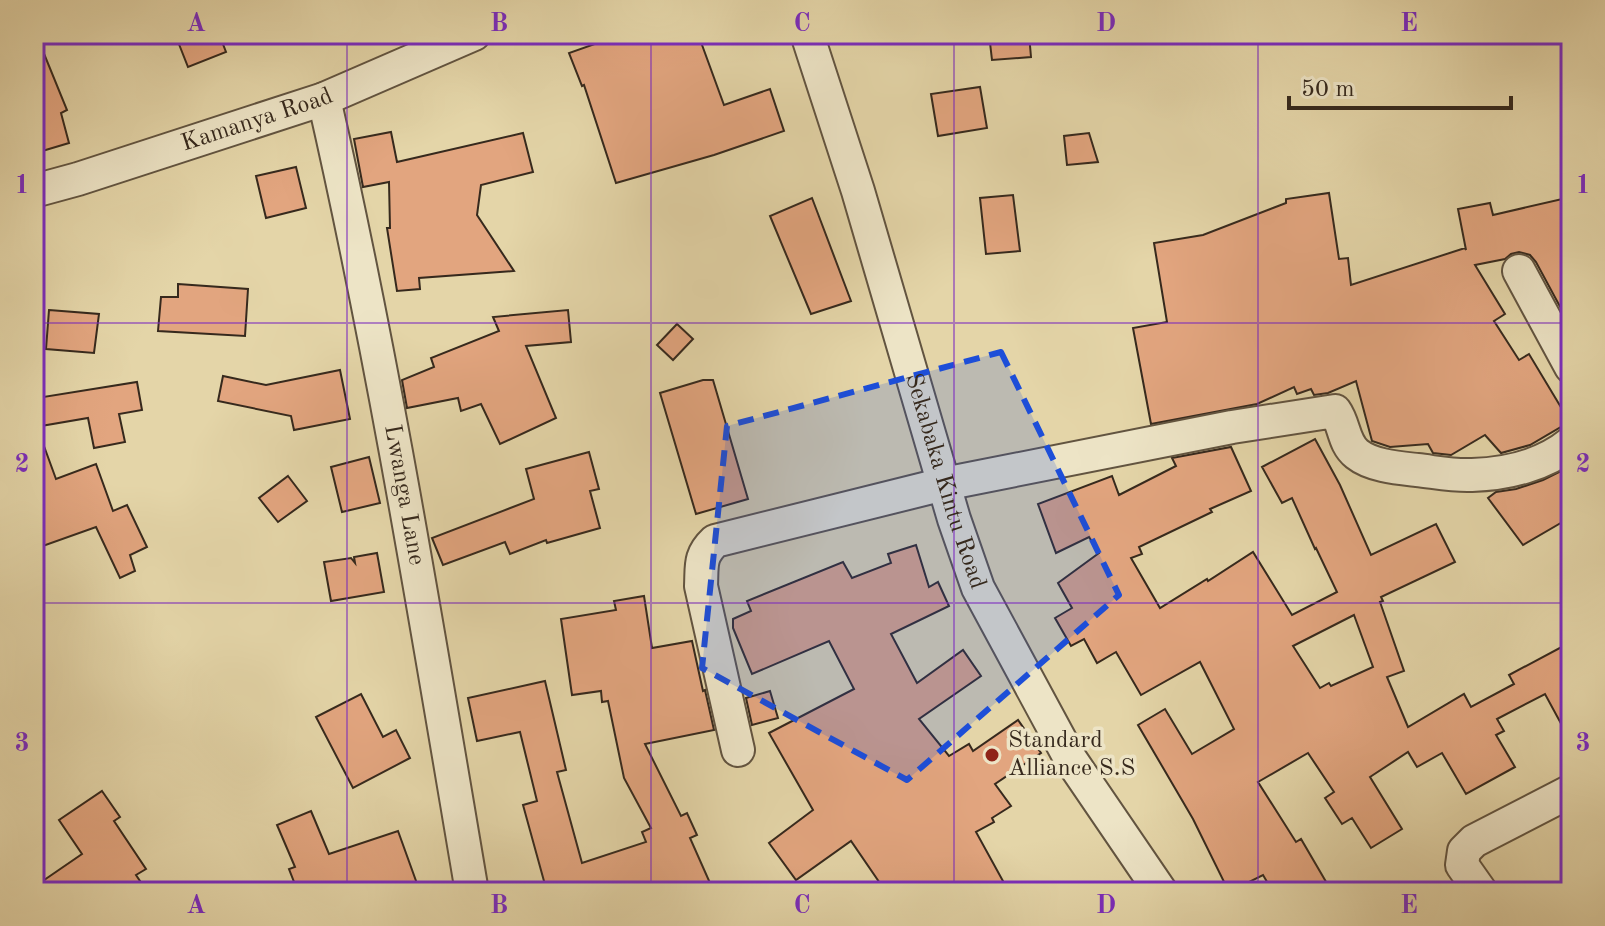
<svg xmlns="http://www.w3.org/2000/svg" width="1605" height="926" font-family="'Old Standard TT',serif">
	<style>
		.building { fill: #e2a57f; stroke: #36291d; stroke-width: 2; fill-rule: evenodd }
		.lines { fill: none; stroke-linecap: round; stroke-linejoin: round }
		.minor-casing { stroke: #625440; stroke-width: 36 }
		.minor { stroke: #ede4c6; stroke-width: 32 }
		.marked { fill: #1d4ed8; fill-opacity: 0.2; stroke: #1d4ed8; stroke-width: 6; stroke-dasharray: 16 10; stroke-linejoin: round }
		.grid { fill: none; stroke: #7b2cbf; stroke-width: 2; stroke-opacity: 0.55 }
		.poi-dot { fill: #8f2418; stroke: #ede4c6; stroke-width: 3 }
		.labels { text-anchor: middle; dominant-baseline: central; stroke-width: 7; stroke-linejoin: round; paint-order: stroke }
		.street-label { font-size: 24px; fill: #36291d; stroke: #ede4c6 }
		.poi-label { font-size: 24px; fill: #36291d; stroke: #ede4c6; text-anchor: start }
		.neatline { fill: none; stroke: #7b2cbf; stroke-width: 3 }
		.grid-label { font-size: 26px; text-anchor: middle; font-weight: bold; fill: #7b2cbf }
	</style>
	<rect width="100%" height="100%" fill="#e4d5a8"/>
	<filter id="stains"><feTurbulence type="fractalNoise" baseFrequency=".0025" numOctaves="4"/><feColorMatrix values="0 0 0 0 .2 0 0 0 0 .09 0 0 0 0 .02 0 0 0 .5 -.17"/></filter>
	<radialGradient id="worn" r=".72"><stop offset=".6" stop-color="#630" stop-opacity="0"/><stop offset="1" stop-color="#630" stop-opacity=".3"/></radialGradient>
	<!-- building -->
	<g class="building">
		<path d="M34,34H36L67,110L61,113L69,143L39,152L34,134Z"/>
		<path d="M175,34H219L226,52L188,67Z"/>
		<path d="M623,34H698L724,105L770,89L784,131L714,155L616,183L584,85L582,86L569,53Z"/>
		<path d="M989,34H1029L1031,57L992,60Z"/>
		<path d="M980,87L987,128L938,136L931,94Z"/>
		<path d="M391,132L397,162L523,133L533,172L481,185L477,215L514,271L419,278L420,289L397,291L387,228H390L389,182L363,187L354,139Z"/>
		<path d="M1089,133L1098,162L1067,165L1064,136Z"/>
		<path d="M296,167L306,208L266,218L256,176Z"/>
		<path d="M1329,193L1339,259L1348,258L1351,285L1465,248L1466,250L1458,209L1490,203L1493,215L1571,197V327L1536,262L1530,255L1519,252L1511,254L1505,259L1475,265L1505,314L1494,321L1519,360L1529,354L1571,424L1561,427L1530,445L1501,453L1485,435L1451,455L1433,453L1428,444L1390,447L1372,441L1356,381L1328,393L1314,395L1311,389L1297,394L1294,387L1257,404L1151,424L1133,328L1167,322L1154,243L1203,235L1286,203V199Z"/>
		<path d="M1013,195L1020,251L986,254L980,198Z"/>
		<path d="M812,198L851,301L811,314L770,216Z"/>
		<path d="M178,284L248,289L245,336L158,331L161,297H178Z"/>
		<path d="M49,310L99,314L94,353L46,349Z"/>
		<path d="M568,310L571,342L526,346L556,418L500,444L481,404L461,411L458,398L407,408L402,380L434,367L431,358L499,331L493,317Z"/>
		<path d="M677,324L693,339L673,360L657,345Z"/>
		<path d="M340,370L350,419L294,430L291,416L218,401L223,376L266,385Z"/>
		<path d="M703,380H713L748,499L696,514L660,393Z"/>
		<path d="M137,382L142,410L119,414L125,442L94,448L88,418L41,426L43,397Z"/>
		<path d="M37,427L56,479L96,464L113,511L127,505L147,547L130,555L135,571L120,578L96,527L40,547L34,530V428Z"/>
		<path d="M1315,439L1340,485L1371,555L1436,524L1455,562L1381,597L1383,601L1380,602L1404,671L1387,677L1408,727L1464,694L1471,707L1514,684L1509,675L1571,642V742L1545,694L1497,719L1504,731L1496,735L1515,767L1466,794L1442,753L1417,767L1408,752L1370,777L1402,829L1371,848L1352,818L1342,824L1325,798L1334,792L1308,753L1258,782L1296,842L1301,839L1332,892H1273L1263,875L1229,892L1193,819L1138,725L1165,709L1192,754L1234,729L1200,662L1141,695L1116,652L1097,663L1084,639L1071,646L1055,618L1072,608L1058,583L1099,553L1089,537L1056,553L1038,504L1112,476L1119,495L1176,466L1172,458L1231,447L1251,491L1210,509L1212,512L1139,547L1142,554L1131,558L1160,608L1207,579L1208,581L1253,552L1292,615L1337,592L1316,548L1315,549L1292,498L1282,503L1262,467ZM1354,615L1373,667L1331,686L1329,683L1320,688L1293,646Z"/>
		<path d="M589,452L599,489L590,491L600,528L547,543L546,540L510,554L505,542L443,565L432,538L534,499L526,469Z"/>
		<path d="M369,457L380,503L342,512L331,467Z"/>
		<path d="M1571,466V517L1523,545L1488,498L1496,492L1516,489L1543,480Z"/>
		<path d="M288,476L307,501L278,522L259,498Z"/>
		<path d="M916,545L929,587L938,582L949,606L891,634L917,683L963,650L981,676L919,719L949,756L969,744L973,751L1018,720L1041,753L995,784L1011,806L992,818L994,822L976,832L1009,892H886L851,841L796,880L769,843L813,810L769,733L854,689L829,641L752,674L733,628V619L751,611L747,601L843,562L852,578L891,563L888,554Z"/>
		<path d="M377,553L384,592L331,601L324,562L351,558L355,563L354,557Z"/>
		<path d="M644,596L652,648L692,641L703,691L705,690L714,730L645,744L681,816L687,813L697,835L690,838L714,892H547L523,805L537,801L520,732L477,741L468,698L545,681L566,770L557,772L582,863L646,842L642,832L651,828L624,778L608,701L602,702L601,691L572,695L561,619L616,610L614,601Z"/>
		<path d="M770,691L778,718L752,725L746,698Z"/>
		<path d="M361,694L383,737L396,730L410,758L353,788L316,717Z"/>
		<path d="M102,791L120,817L114,821L146,869L136,875L142,884L129,892H34V887L82,854L59,820Z"/>
		<path d="M311,811L329,854L398,831L420,892H298L289,869L295,867L277,825Z"/>
	</g>
	<g class="lines">
		<defs>
			<g id="minor">
				<path id="s1" d="M807,34L858,191L954,519L978,588L1071,760L1161,892"/>
				<path id="s2" d="M324,99C384,361 427,627 472,892"/>
				<path id="s3" d="M34,191L78,179L324,99L474,34"/>
				<path d="M1519,271L1571,367"/>
				<path d="M738,750L701,586C702,566 699,556 715,541L944,484L1232,427L1335,411C1345,425 1343,443 1357,454C1372,466 1399,468 1417,470C1435,472 1454,476 1472,475C1507,474 1544,465 1571,443"/>
				<path d="M1481,892L1462,865L1464,851L1474,841L1571,791"/>
			</g>
		</defs>
		<!-- minor casing -->
		<use href="#minor" class="minor-casing"/>
		<!-- minor -->
		<use href="#minor" class="minor"/>
	</g>
	<!-- marked area -->
	<path class="marked" d="M1001,352L1119,595L907,780L702,668L727,426Z"/>
	<!-- grid -->
	<path class="grid" d="M347,34V892M651,34V892M954,34V892M1258,34V892M34,323H1571M34,603H1571"/>
	<!-- markers -->
	<circle class="poi-dot" cx="992" cy="755" r="8"/>
	<g class="labels">
		<!-- street labels -->
		<g class="street-label">
			<text stroke="none"><textPath href="#s3" startOffset="234">Kamanya Road</textPath></text>
			<text stroke="none"><textPath href="#s1" startOffset="468">Sekabaka Kintu Road</textPath></text>
			<text stroke="none"><textPath href="#s2" startOffset="404">Lwanga Lane</textPath></text>
		</g>
		<!-- poi labels -->
		<g class="poi-label">
			<text x="1008" y="741">Standard<tspan x="1008" dy="28">Alliance S.S</tspan></text>
		</g>
	</g>
	<!-- margin -->
	<rect width="1605" height="926" fill="none" stroke="#e4d5a8" stroke-width="88"/>
	<!-- scale -->
	<path d="M1289 96v12h222v-12" fill="none" stroke="#36291d" stroke-width="4"/>
	<text x="1301" y="96" font-size="24" fill="#36291d" stroke="#ede4c6" stroke-width="6" paint-order="stroke">50 m</text>
	<rect x="44" y="44" width="1517" height="838" class="neatline"/>
	<g class="grid-label">
		<text x="196" y="31">A</text>
		<text x="499" y="31">B</text>
		<text x="802" y="31">C</text>
		<text x="1106" y="31">D</text>
		<text x="1409" y="31">E</text>
		<text x="22" y="193">1</text>
		<text x="1583" y="193">1</text>
		<text x="22" y="472">2</text>
		<text x="1583" y="472">2</text>
		<text x="22" y="751">3</text>
		<text x="1583" y="751">3</text>
		<text x="196" y="913">A</text>
		<text x="499" y="913">B</text>
		<text x="802" y="913">C</text>
		<text x="1106" y="913">D</text>
		<text x="1409" y="913">E</text>
	</g>
	<rect width="100%" height="100%" filter="url(#stains)"/>
	<rect width="100%" height="100%" fill="url(#worn)"/>
</svg>
